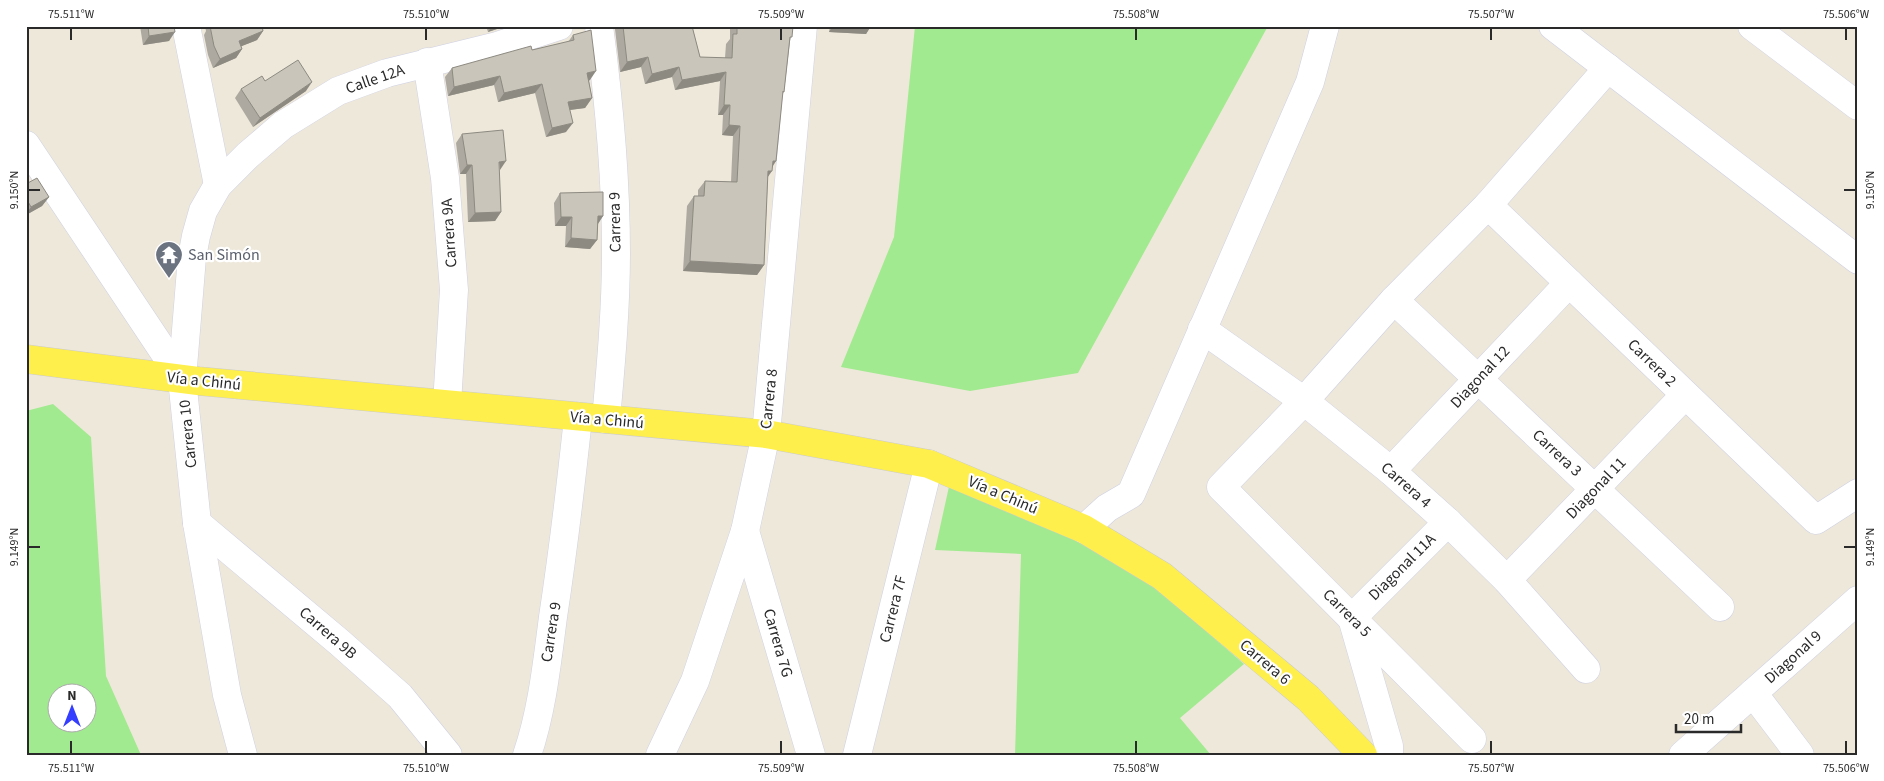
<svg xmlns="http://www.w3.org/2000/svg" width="1884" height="781" font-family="'Source Sans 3',sans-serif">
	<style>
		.green { fill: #a2ea90; fill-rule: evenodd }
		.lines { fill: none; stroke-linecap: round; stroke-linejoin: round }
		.minor-casing { stroke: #cfd0e4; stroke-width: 29 }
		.major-casing { stroke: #ccc; stroke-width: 29 }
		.minor { stroke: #fff; stroke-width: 28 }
		.major { stroke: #ffef4d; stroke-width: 28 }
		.wall { fill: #ada9a0 }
		.shaded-wall { fill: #8d8a82 }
		.building { fill: #c9c5ba; stroke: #8d8a82 }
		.ticks { fill: none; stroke: #2a2a2a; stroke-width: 2 }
		.labels { text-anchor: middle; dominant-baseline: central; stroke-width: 4.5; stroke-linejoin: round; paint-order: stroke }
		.street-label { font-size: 16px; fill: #2a2a2a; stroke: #fff }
		.worship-label { font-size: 16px; fill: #5b616d; stroke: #fff; text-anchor: start }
		.neatline { fill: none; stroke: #2a2a2a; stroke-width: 2 }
		.ticks-label { font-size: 12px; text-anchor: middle; fill: #2a2a2a }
	</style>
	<rect width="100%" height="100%" fill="#eee8da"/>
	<!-- green -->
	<g class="green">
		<path d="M915,26H1268L1078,373L970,391L841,367L894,237Z"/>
		<path d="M53,404L91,437L106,676L141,755H26V411ZM58,694H88V724H58Z"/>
		<path d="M950,482L1085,540L1162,593L1244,664L1180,718L1211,755H1015L1021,554L935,550Z"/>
	</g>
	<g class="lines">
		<defs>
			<g id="minor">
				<path d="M186,26L218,185"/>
				<path d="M599,26C609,101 616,177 616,253C616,308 611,364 606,419"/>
				<path d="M1553,26L1858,260"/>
				<path d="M1752,26L1858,106"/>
				<path d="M427,62L445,178L454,290L447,404"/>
				<path d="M26,145L182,379"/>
				<path d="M1488,205L1816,520L1858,493"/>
				<path d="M1394,300L1720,607"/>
				<path d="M1202,329L1304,401L1391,471L1448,522L1507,580L1586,669"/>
				<path d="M1391,471L1569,283"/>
				<path d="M197,523L339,642L400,696L448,755"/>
				<path d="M1084,529L1107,508L1131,494L1310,82L1325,26"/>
				<path d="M745,531L811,755"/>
				<path d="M1507,580L1685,395"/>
				<path d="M1753,693L1800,755"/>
				<path d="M1472,739L1221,487L1304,401L1394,300L1488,205L1608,68"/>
				<path d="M243,755L227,695L197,523L182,379L192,257L196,236L203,211L218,185L248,155L283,125L338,91L387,73L497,46L559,26"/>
				<path d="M527,755C542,711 547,663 553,617C563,551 571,484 578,418"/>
				<path d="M660,755L695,681L745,531L766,434L803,26"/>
				<path d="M857,755L929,464"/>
				<path d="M1389,755V746L1352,618L1448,522"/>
				<path d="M1683,755L1858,600"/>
			</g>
			<path id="major" d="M26,359L198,381L766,434L929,464L1084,529L1162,576L1308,698L1363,755"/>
		</defs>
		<!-- minor casing -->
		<use href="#minor" class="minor-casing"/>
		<!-- major casing -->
		<use href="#major" class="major-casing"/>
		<!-- minor -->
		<use href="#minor" class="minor"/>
		<!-- major -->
		<use href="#major" class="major"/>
	</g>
	<!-- wall -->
	<g class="wall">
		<path d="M140,26H174L169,41L143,45Z"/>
		<path d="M205,26H262L263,31L257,40L241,46L242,49L236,58L213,68L208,55L204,35L206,31Z"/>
		<path d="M486,26H506L488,32Z"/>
		<path d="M617,26H692L700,57L725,58L726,44L730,39V26H793L790,41L784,92L782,95L776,161L773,166L768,176L764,265L757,275L683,271L687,206L694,196H698V190L705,181L731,182L733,136L722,135L723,115H718L720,81L675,90L672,77L645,84L641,67L620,72L615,29Z"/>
		<path d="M830,26H871L866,34L829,32Z"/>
		<path d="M573,35L590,80L589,81L592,98L585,108L570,110L566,132L546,137L535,93L498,102L494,85L448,96L445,77L452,68L568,42Z"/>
		<path d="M265,81L306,91L253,127L235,98L241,89Z"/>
		<path d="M462,134L499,170L501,212L495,221L468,222L466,174H460L456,143Z"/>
		<path d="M26,184L49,197L42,206L26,215Z"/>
		<path d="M560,193L603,216L598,224L597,240L590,249L565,247L566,226H555L554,203Z"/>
	</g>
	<!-- shaded-wall -->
	<g class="shaded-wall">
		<path d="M492,26H506L488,32Z"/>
		<path d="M833,26H871L866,34L829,32Z"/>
		<path d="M263,31L257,40L232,50L239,41Z"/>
		<path d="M175,32L169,41L143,45L149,36Z"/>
		<path d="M242,49L236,58L213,68L220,59Z"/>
		<path d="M648,57L641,67L620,72L627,62Z"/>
		<path d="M679,67L672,77L645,84L652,74Z"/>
		<path d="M596,71L590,80L581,82L587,73Z"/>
		<path d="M726,72L720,81L675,90L682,80Z"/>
		<path d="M500,76L494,85L448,96L454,87Z"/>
		<path d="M312,82L306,91L253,127L260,118Z"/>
		<path d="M542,84L535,93L498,102L504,93Z"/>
		<path d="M592,98L585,108L561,111L568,102Z"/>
		<path d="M724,105H730L723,115H718Z"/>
		<path d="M573,123L566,132L546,137L552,128Z"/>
		<path d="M729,125L740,126L733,136L722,135Z"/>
		<path d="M506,161L500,170L499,162Z"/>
		<path d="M773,161H776L769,171H772L765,181L762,180Z"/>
		<path d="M467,165H472L466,174H460Z"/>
		<path d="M49,197L42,206L26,215V214L31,207Z"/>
		<path d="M501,212L495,221L468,222L475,213Z"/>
		<path d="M598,216H603L597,225Z"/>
		<path d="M561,217H572L566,226H555Z"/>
		<path d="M571,238L597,240L590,249L565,247Z"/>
		<path d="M690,261L764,265L757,275L683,271Z"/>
	</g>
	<!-- building -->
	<g class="building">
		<path d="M148,26H174L175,32L149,36Z"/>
		<path d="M210,26H262L263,31L239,41L242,49L220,59L214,46Z"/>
		<path d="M623,26H692L700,57L732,58L733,34H737V26H793L792,37H790L784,92L783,91L776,161H773L772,171H768L764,265L690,261L694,196H704L705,181L737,182L740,126L729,125L730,105H724L726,72L682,80L679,67L652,74L648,57L627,62Z"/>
		<path d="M591,30L596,71L587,73L592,98L568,102L573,123L552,128L542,84L504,93L500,76L454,87L452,68L531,46L532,50L574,40L573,35Z"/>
		<path d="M298,60L312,82L260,118L241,89L262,76L265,81Z"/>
		<path d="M503,130L506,161L499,162L501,212L475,213L472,165H467L462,134Z"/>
		<path d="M37,178L49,197L31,207L26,198V184Z"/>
		<path d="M603,192V216H598L597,240L571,238L572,217H561L560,193Z"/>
	</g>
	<!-- ticks -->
	<path class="ticks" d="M71,28V40M426,28V40M781,28V40M1136,28V40M1491,28V40M1846,28V40M28,190H40M1844,190H1856M28,547H40M1844,547H1856M71,741V754M426,741V754M781,741V754M1136,741V754M1491,741V754M1846,741V754"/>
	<!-- icons -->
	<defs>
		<symbol id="temple-pin" viewBox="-11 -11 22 30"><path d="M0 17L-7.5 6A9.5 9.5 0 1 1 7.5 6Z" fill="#6b7280" stroke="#fff"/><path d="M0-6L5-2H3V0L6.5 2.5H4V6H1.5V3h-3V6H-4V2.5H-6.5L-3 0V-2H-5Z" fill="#fff"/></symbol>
	</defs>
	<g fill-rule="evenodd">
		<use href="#temple-pin" x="153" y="239" width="32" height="43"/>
	</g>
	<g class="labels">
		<!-- street labels -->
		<g class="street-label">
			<text transform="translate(375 79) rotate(-19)">Calle 12A</text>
			<text transform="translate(615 222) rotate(-91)">Carrera 9</text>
			<text transform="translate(449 233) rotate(-94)">Carrera 9A</text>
			<text transform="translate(1652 363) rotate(44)">Carrera 2</text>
			<text transform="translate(1480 377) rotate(-47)">Diagonal 12</text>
			<text transform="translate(204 381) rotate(6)">Vía a Chinú</text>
			<text transform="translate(769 399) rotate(-84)">Carrera 8</text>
			<text transform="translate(607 420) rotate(5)">Vía a Chinú</text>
			<text transform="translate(188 434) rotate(-96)">Carrera 10</text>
			<text transform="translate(1557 453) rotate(43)">Carrera 3</text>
			<text transform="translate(1406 485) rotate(41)">Carrera 4</text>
			<text transform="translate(1596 488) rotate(-46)">Diagonal 11</text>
			<text transform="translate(1003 495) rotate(23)">Vía a Chinú</text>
			<text transform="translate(1402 567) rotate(-45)">Diagonal 11A</text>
			<text transform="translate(893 609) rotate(-76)">Carrera 7F</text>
			<text transform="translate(1347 613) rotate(45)">Carrera 5</text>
			<text transform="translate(551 632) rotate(-81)">Carrera 9</text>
			<text transform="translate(328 633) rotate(41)">Carrera 9B</text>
			<text transform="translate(778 643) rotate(74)">Carrera 7G</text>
			<text transform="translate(1793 657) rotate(-42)">Diagonal 9</text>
			<text transform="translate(1265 662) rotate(40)">Carrera 6</text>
		</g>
		<!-- worship labels -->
		<g class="worship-label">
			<text x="188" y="255">San Simón</text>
		</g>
	</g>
	<!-- border -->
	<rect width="1884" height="781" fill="none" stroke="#ffffff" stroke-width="55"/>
	<!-- north arrow -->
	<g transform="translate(72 708)"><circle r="24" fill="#ffffff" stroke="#aaaaaa"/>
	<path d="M0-4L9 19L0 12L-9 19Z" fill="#353eff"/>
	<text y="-8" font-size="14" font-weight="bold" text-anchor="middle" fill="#2a2a2a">N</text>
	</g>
	<!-- scale -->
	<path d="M1676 724v8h65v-8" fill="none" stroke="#2a2a2a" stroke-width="2.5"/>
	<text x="1684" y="724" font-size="15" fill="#2a2a2a" stroke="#ffffff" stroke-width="4" paint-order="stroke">20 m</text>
	<rect x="28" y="28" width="1828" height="726" class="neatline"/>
	<g class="ticks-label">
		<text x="71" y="18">75.511°W</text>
		<text x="426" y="18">75.510°W</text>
		<text x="781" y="18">75.509°W</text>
		<text x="1136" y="18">75.508°W</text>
		<text x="1491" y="18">75.507°W</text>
		<text x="1846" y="18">75.506°W</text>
		<text transform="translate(14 190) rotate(-90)" y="4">9.150°N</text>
		<text transform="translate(1870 190) rotate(-90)" y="4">9.150°N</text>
		<text transform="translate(14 547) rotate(-90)" y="4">9.149°N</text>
		<text transform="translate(1870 547) rotate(-90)" y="4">9.149°N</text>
		<text x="71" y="772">75.511°W</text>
		<text x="426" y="772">75.510°W</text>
		<text x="781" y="772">75.509°W</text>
		<text x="1136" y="772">75.508°W</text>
		<text x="1491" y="772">75.507°W</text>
		<text x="1846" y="772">75.506°W</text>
	</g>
</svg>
